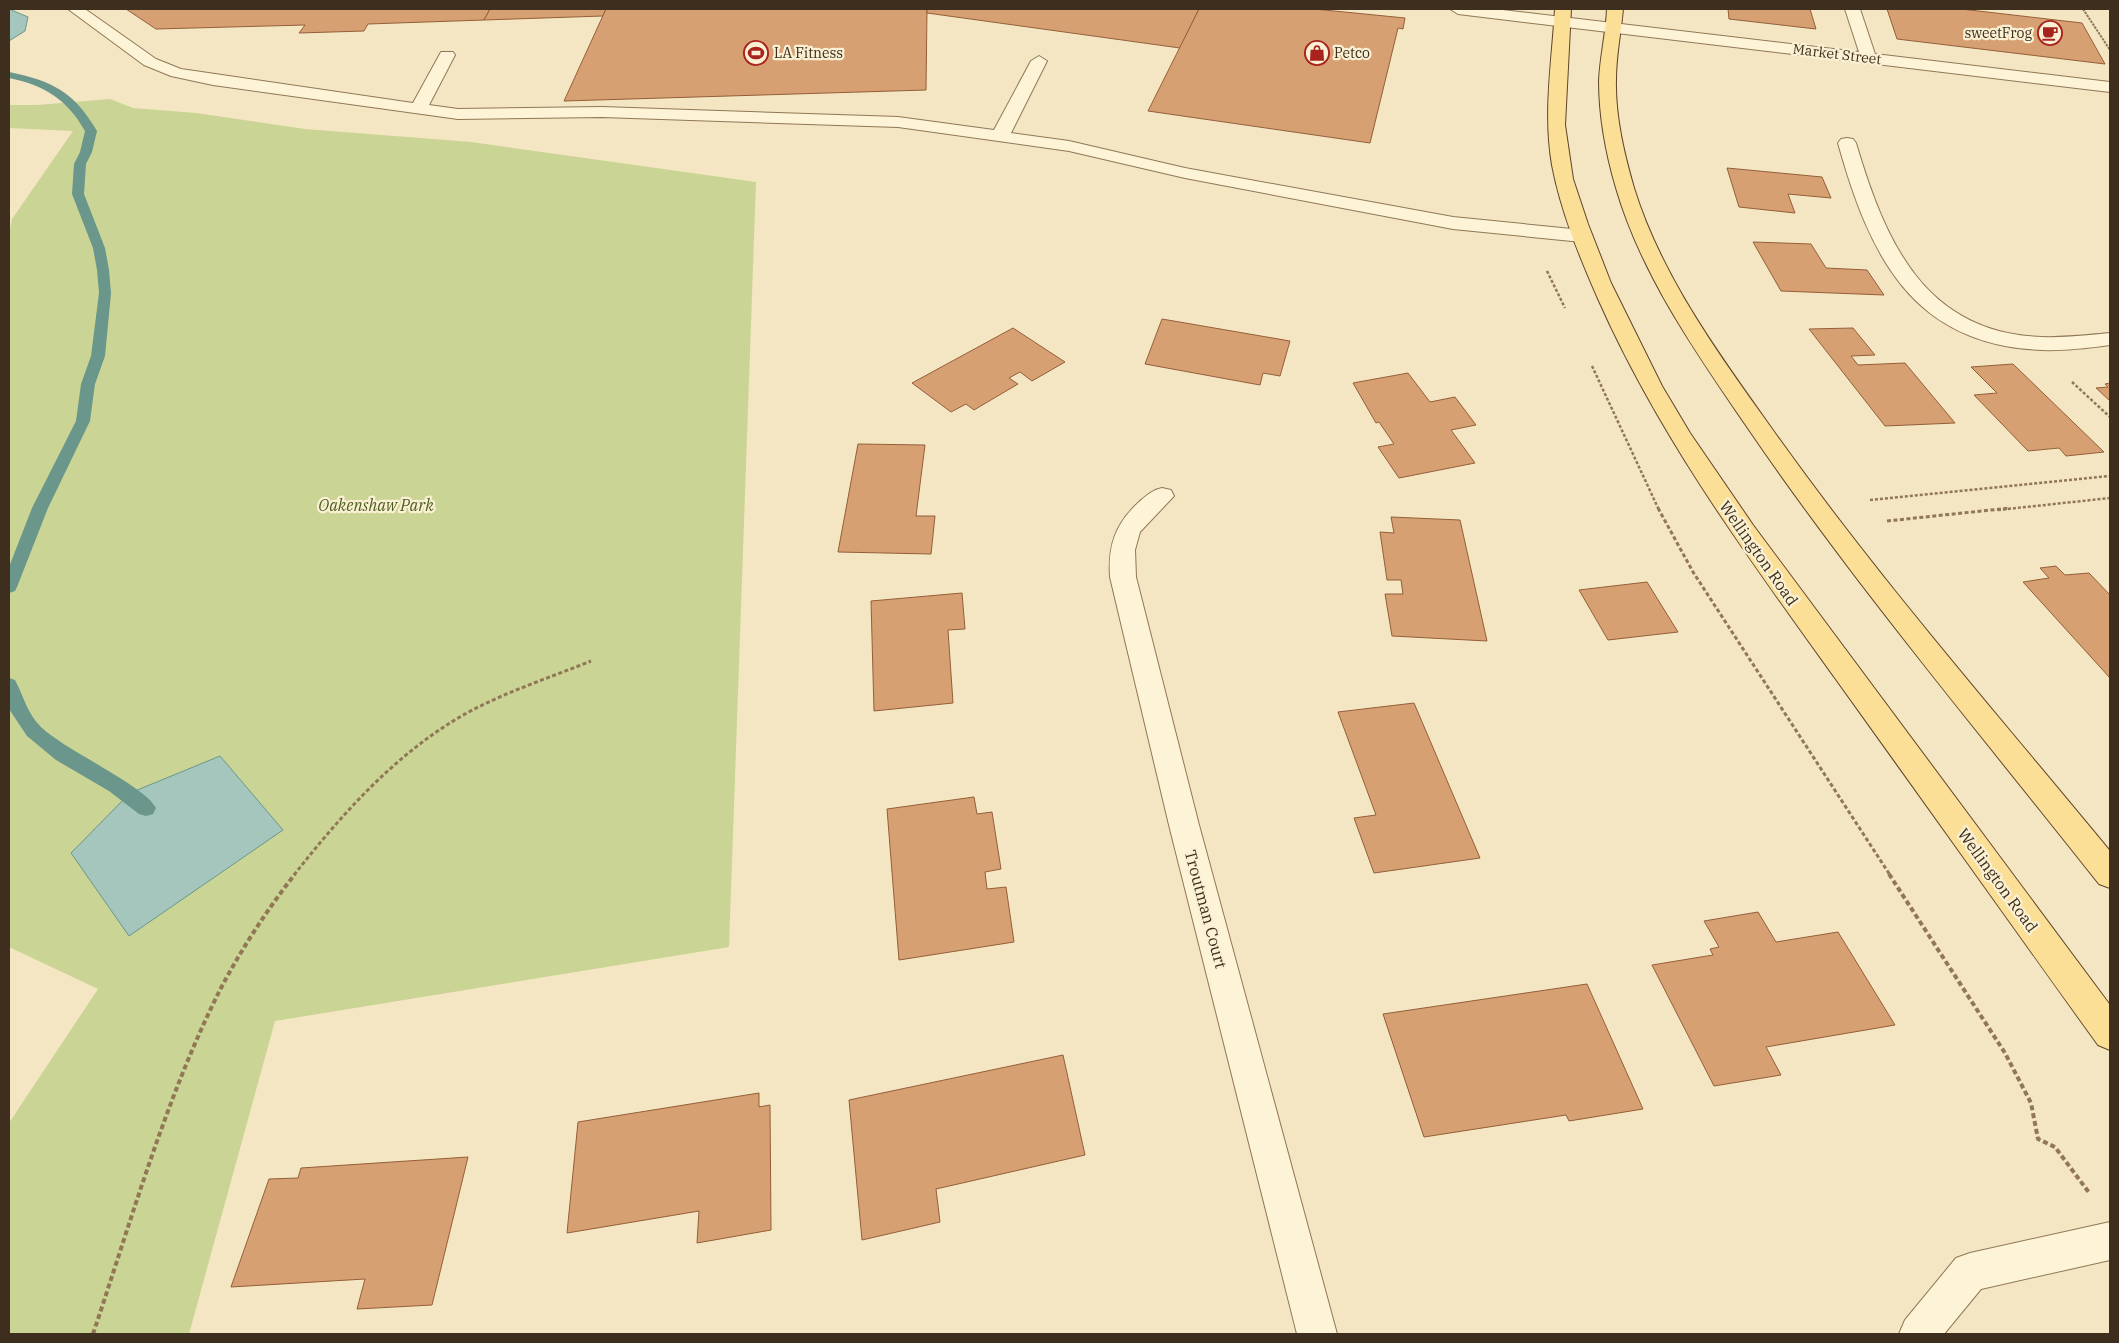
<svg xmlns="http://www.w3.org/2000/svg" width="2119" height="1343" font-family="'IBM Plex Serif',serif">
	<style>
		.green { fill: #cad494 }
		.water { fill: #a5c6bd; stroke: #6a968c }
		.lines { fill: none; stroke-linecap: round; stroke-linejoin: round }
		.stream { fill: #6a968c; fill-rule: evenodd }
		.building { fill: #d7a073; stroke: #935f39 }
		.minor-casing { stroke: #917756; stroke-width: 2 }
		.major-casing { stroke: #5e442b; stroke-width: 2 }
		.path-far3 { stroke: #917756; stroke-width: 2; stroke-dasharray: 2.5 1; stroke-linecap: butt }
		.path-far2 { stroke: #917756; stroke-width: 2.5; stroke-dasharray: 3 2; stroke-linecap: butt }
		.path-far1 { stroke: #917756; stroke-width: 3; stroke-dasharray: 4 2.5; stroke-linecap: butt }
		.path { stroke: #917756; stroke-width: 4; stroke-dasharray: 5 3; stroke-linecap: butt }
		.minor { fill: #fdf3d7; fill-rule: evenodd }
		.major { fill: #fbdf96; fill-rule: evenodd }
		.labels { text-anchor: middle; dominant-baseline: central; stroke-width: 4.5; stroke-linejoin: round; paint-order: stroke }
		.far-poi-label { font-size: 14px; fill: #3e2e1d; stroke: #faf0d3; text-anchor: start }
		.far-street-label { font-size: 14px; fill: #3e2e1d; stroke: #faf0d3 }
		.park-label { font-size: 16px; font-style: italic; fill: #4c5e20; stroke: #faf0d3 }
		.street-label { font-size: 16px; fill: #3e2e1d; stroke: #faf0d3 }
	</style>
	<rect width="100%" height="100%" fill="#f4e6c2"/>
	<!-- green -->
	<path class="green" d="M110,99L133,108L196,113L305,129L471,142L756,182L729,947L275,1021L189,1334H9V1123L98,989L9,947V234L12,219L73,131L9,128V105H37Z"/>
	<!-- water -->
	<g class="water">
		<path d="M9,9L28,17L25,31L9,41Z"/>
		<path d="M220,756L283,830L129,936L71,853L130,793Z"/>
	</g>
	<g class="lines">
		<!-- stream -->
		<g class="stream">
			<path d="M9,72C53,81 74,92 97,131L92,152L86,164L84,194L105,248L109,270L111,293L105,356L95,384L90,421L48,508L17,587L15,591L9,593V567L32,508L76,421L81,384L91,356L99,293L97,270L93,248L72,194L74,164L80,152L85,131C67,99 44,85 9,78Z"/>
			<path d="M9,678L15,680C24,697 27,713 41,727C66,751 144,785 156,808L153,814L146,816L139,814L109,791L56,760L27,736L9,709Z"/>
		</g>
	</g>
	<!-- building -->
	<g class="building">
		<path d="M126,9H490L484,20L368,24L364,31L299,33L305,25L156,29Z"/>
		<path d="M490,9H606L603,16L484,20Z"/>
		<path d="M606,9H927L926,90L564,101Z"/>
		<path d="M927,9H1199L1180,48L927,13Z"/>
		<path d="M1199,9H1314L1405,18L1403,29L1398,28L1370,143L1148,111Z"/>
		<path d="M1728,9H1810L1816,29L1729,19Z"/>
		<path d="M1887,9H1961L2082,23L2105,64L1897,39Z"/>
		<path d="M1727,168L1822,177L1831,198L1788,194L1795,213L1739,207Z"/>
		<path d="M1753,242L1811,244L1826,268L1867,270L1884,295L1781,291Z"/>
		<path d="M1162,319L1290,341L1280,376L1263,373L1260,385L1145,364Z"/>
		<path d="M1013,328L1065,362L1032,381L1020,372L1009,378L1018,384L974,410L966,404L951,412L912,383Z"/>
		<path d="M1853,328L1875,355L1851,356L1858,365L1905,363L1955,423L1885,426L1809,329Z"/>
		<path d="M2013,364L2104,452L2066,456L2059,448L2028,451L1974,395L1997,393L1971,367Z"/>
		<path d="M1408,373L1430,402L1455,397L1476,425L1451,430L1475,463L1399,478L1378,447L1394,444L1379,422L1376,423L1353,383Z"/>
		<path d="M2110,383V401L2096,388L2108,387L2105,384Z"/>
		<path d="M858,444L925,445L916,516H935L931,554L838,552Z"/>
		<path d="M1391,517L1460,520L1487,641L1392,636L1385,594H1403L1401,580H1387L1380,532L1394,533Z"/>
		<path d="M2056,566L2065,575L2089,573L2110,595V678L2023,582L2049,578L2040,568Z"/>
		<path d="M1647,582L1678,632L1608,640L1579,590Z"/>
		<path d="M962,593L965,629L948,630L953,703L874,711L871,601Z"/>
		<path d="M1414,703L1480,858L1374,873L1354,818L1376,815L1338,712Z"/>
		<path d="M974,797L977,814L992,812L1001,869L985,872L987,889L1006,887L1014,942L899,960L887,809Z"/>
		<path d="M1758,912L1776,942L1838,932L1895,1025L1766,1047L1781,1075L1714,1086L1652,965L1713,955L1710,949L1719,947L1704,921Z"/>
		<path d="M1587,984L1643,1109L1569,1121L1566,1115L1424,1137L1383,1014Z"/>
		<path d="M1063,1055L1085,1155L936,1189L940,1222L862,1240L849,1100Z"/>
		<path d="M759,1093V1107L770,1105L771,1230L697,1243L699,1211L567,1233L578,1122Z"/>
		<path d="M468,1157L432,1305L357,1309L365,1279L231,1287L269,1179L298,1178L301,1168Z"/>
	</g>
	<g class="lines">
		<defs>
			<g id="minor">
				<path d="M68,9H85L156,59L181,69L413,103L441,52H453L455,55L429,105L458,109L602,107L898,117L994,130L1031,61L1039,56L1047,61L1011,133L1069,141L1185,168L1453,217L1582,230L1589,232L1592,236L1589,240L1582,242L1453,229L1185,178L1069,151L898,127L602,117L458,119L213,85L171,76L144,65Z"/>
				<path d="M1450,9H1494L1859,52L1845,9H1860L1875,54L2110,82V92L1458,14Z"/>
				<path d="M1847,138L1853,139L1856,143C1885,241 1924,333 2042,337C2065,338 2087,335 2110,333V345C2088,348 2065,351 2042,350C1911,345 1869,254 1838,143L1841,139Z"/>
				<path d="M1162,488L1171,490L1174,496L1140,532L1135,550L1136,577L1199,825L1337,1334H1297L1169,825L1110,577C1108,546 1115,524 1139,502C1146,496 1152,490 1162,488Z"/>
				<path d="M2110,1222V1260L1981,1289L1944,1334H1899L1905,1320L1956,1258L1970,1253Z"/>
			</g>
			<g id="major">
				<path d="M1555,9H1571L1565,125L1573,179L1588,224L1611,283L1662,386L1690,433L1753,525L2110,1005V1050L2098,1045C2010,923 1923,800 1835,678C1748,557 1660,438 1599,301C1580,258 1561,212 1552,165C1543,113 1552,61 1555,9Z"/>
				<path d="M1607,9H1623C1621,32 1616,56 1616,79C1615,116 1624,153 1634,188C1660,272 1714,348 1765,419C1871,570 1993,709 2110,851V888L2099,884C1979,732 1854,584 1745,424C1695,351 1641,274 1616,188C1606,154 1599,117 1599,81C1600,57 1606,33 1607,9Z"/>
			</g>
		</defs>
		<!-- minor casing -->
		<use href="#minor" class="minor-casing"/>
		<!-- major casing -->
		<use href="#major" class="major-casing"/>
		<!-- path-far3 -->
		<path class="path-far3" d="M2083,9L2110,50"/>
		<!-- path-far2 -->
		<g class="path-far2">
			<path d="M1547,271L1565,308"/>
			<path d="M1592,366L1659,510"/>
			<path d="M2072,382L2110,417"/>
			<path d="M1870,500L2110,476"/>
			<path d="M1998,510L2110,498"/>
		</g>
		<!-- path-far1 -->
		<g class="path-far1">
			<path d="M1658,508L1693,572L1890,875"/>
			<path d="M1887,521L2010,508"/>
			<path d="M294,875C342,814 396,753 465,714C505,692 549,678 591,661"/>
		</g>
		<!-- path -->
		<g class="path">
			<path d="M1889,874L2005,1053L2031,1103L2038,1139L2055,1147L2090,1194"/>
			<path d="M93,1334C131,1221 167,1094 221,988C242,948 267,910 295,874"/>
		</g>
		<!-- minor -->
		<use href="#minor" class="minor"/>
		<!-- major -->
		<use href="#major" class="major"/>
	</g>
	<!-- icons -->
	<defs>
		<symbol id="cafe-ring" viewBox="-11 -11 22 22"><circle r="9.5" fill="#faf0d3" stroke="#a8221e" stroke-width="1.5"/><path d="M-5.5-4.5H6V0H3Q3 3.5 0 3.5H-2.5Q-5.5 3.5-5.5 0ZM3-3.2v2h1.7v-2ZM-6 4.5H4V6H-6Z" fill="#a8221e"/></symbol>
		<symbol id="stadium-ring" viewBox="-11 -11 22 22"><circle r="9.5" fill="#faf0d3" stroke="#a8221e" stroke-width="1.5"/><path d="M0-5a6.5 5 0 1 0 0 10a6.5 5 0 1 0 0-10ZM-3.5-1.8h7v3.6h-7Z" fill="#a8221e"/></symbol>
		<symbol id="shop-ring" viewBox="-11 -11 22 22"><circle r="9.5" fill="#faf0d3" stroke="#a8221e" stroke-width="1.5"/><path d="M-5-2.5h2.3a2.7 3.5 0 0 1 5.4 0H5L5.5 6h-11ZM-1.5-2.5h3a1.5 2.3 0 0 0-3 0Z" fill="#a8221e"/></symbol>
	</defs>
	<g fill-rule="evenodd">
		<use href="#cafe-ring" x="2036" y="19" width="28" height="28"/>
		<use href="#stadium-ring" x="742" y="39" width="28" height="28"/>
		<use href="#shop-ring" x="1303" y="39" width="28" height="28"/>
	</g>
	<g class="labels">
		<!-- far-poi labels -->
		<g class="far-poi-label">
			<text x="2032" y="33" text-anchor="end">sweetFrog</text>
			<text x="774" y="53">LA Fitness</text>
			<text x="1334" y="53">Petco</text>
		</g>
		<!-- far-street labels -->
		<g class="far-street-label">
			<text transform="translate(1837 54) rotate(7)">Market Street</text>
		</g>
		<!-- park labels -->
		<g class="park-label">
			<text x="376" y="505">Oakenshaw Park</text>
		</g>
		<!-- street labels -->
		<g class="street-label">
			<text transform="translate(1759 553) rotate(55)">Wellington Road</text>
			<text transform="translate(1998 880) rotate(54)">Wellington Road</text>
			<text transform="translate(1206 909) rotate(75)">Troutman Court</text>
		</g>
	</g>
	<!-- border -->
	<rect width="2119" height="1343" fill="none" stroke="#3e2e1d" stroke-width="20"/>
</svg>
